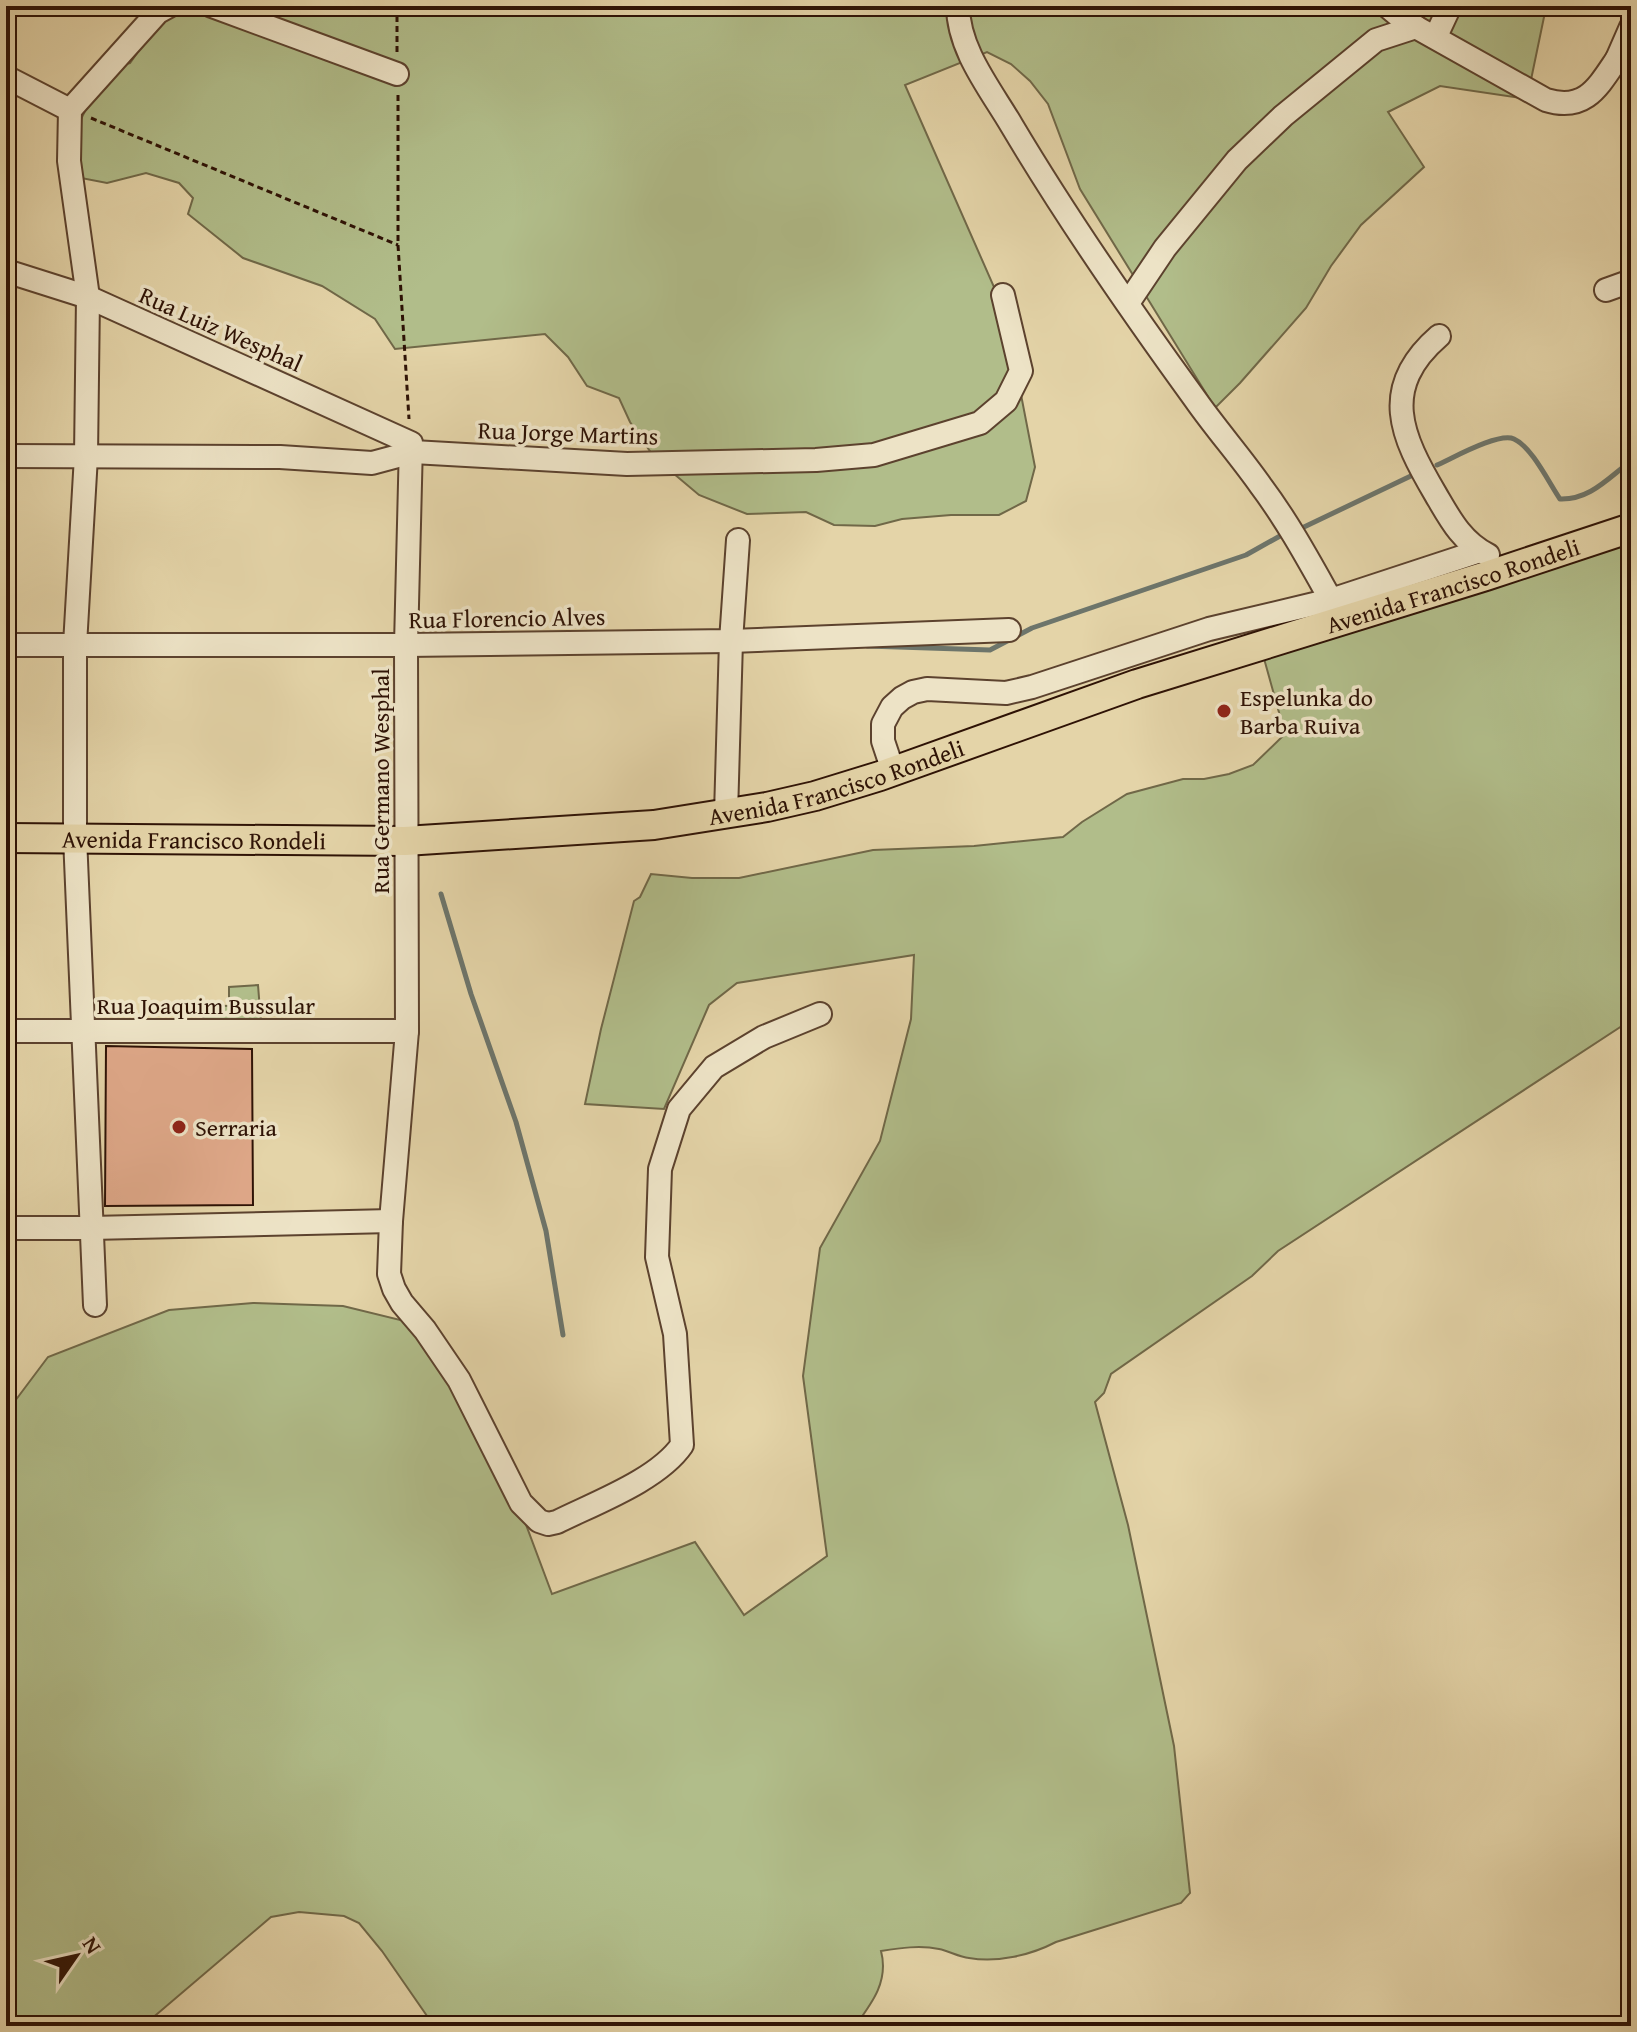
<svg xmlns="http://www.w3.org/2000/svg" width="1637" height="2032" font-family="'Gentium Book Plus',serif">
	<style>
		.green { fill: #b1bd8a; stroke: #706848; stroke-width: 2 }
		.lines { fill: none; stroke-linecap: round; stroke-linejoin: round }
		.stream { stroke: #6d756b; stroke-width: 5 }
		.building { fill: #dfa889; stroke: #2e1205; stroke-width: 2 }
		.minor-casing { stroke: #5c422e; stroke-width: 26 }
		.major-casing { stroke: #2e1205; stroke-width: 32 }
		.path { stroke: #2e1205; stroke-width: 3; stroke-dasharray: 6 4; stroke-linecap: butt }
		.minor { stroke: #ede3c6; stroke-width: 22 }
		.major { stroke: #e4d4a8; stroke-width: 28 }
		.poi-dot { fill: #8f2418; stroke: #ede3c6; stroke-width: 3 }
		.labels { text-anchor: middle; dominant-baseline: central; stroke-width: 7; stroke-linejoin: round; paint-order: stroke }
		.street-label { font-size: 24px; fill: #2e1205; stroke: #ede3c6 }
		.poi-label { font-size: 24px; fill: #2e1205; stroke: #ede3c6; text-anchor: start }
	</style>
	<rect width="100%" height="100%" fill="#e4d4a8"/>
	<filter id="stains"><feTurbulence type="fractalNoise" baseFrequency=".0025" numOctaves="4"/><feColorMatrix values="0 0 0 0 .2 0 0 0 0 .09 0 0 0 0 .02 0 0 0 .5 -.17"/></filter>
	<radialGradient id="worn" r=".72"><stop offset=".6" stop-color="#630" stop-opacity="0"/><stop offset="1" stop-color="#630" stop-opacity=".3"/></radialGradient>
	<!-- green -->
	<g class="green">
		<path d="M147,6H1549L1544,17L1527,99L1440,86L1388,112L1424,167L1361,225L1331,266L1306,308L1240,383L1215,408L1080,189L1048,104L1030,81L1011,64L987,52L905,85L1005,312L1035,467L1026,501L999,515H951L902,519L875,526L834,525L806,512L747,514L699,495L654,457L630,422L619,398L587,386L568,357L545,334L395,349L375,319L322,286L243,258L188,214L193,198L179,183L146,173L107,183L81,178V119L96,89L113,67L130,63L137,53Z"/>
		<path d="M1631,538V1020L1278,1251L1252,1276L1111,1374L1104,1393L1095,1402L1128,1525L1174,1746L1190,1893L1181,1903L1056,1942C1031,1955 998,1963 969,1958C959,1957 949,1951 939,1949C920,1945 900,1948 881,1951C889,1981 872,2003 855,2026H434L382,1951L359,1923L344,1916L299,1912L271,1917L143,2026H6V1413L48,1357L169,1310L253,1303L343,1306L425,1326L510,1482L552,1594L695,1542L744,1615L827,1556L803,1376L820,1248L880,1141L911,1019L914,955L737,983L709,1005L664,1109L585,1104L601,1029L634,901L640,897L651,874L692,878H739L873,850L974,846L1063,837L1082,822L1127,794L1183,779H1204L1229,774L1253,765L1285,734L1263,655Z"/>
		<path d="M258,985L261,1023L204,1027L203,1005L229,1006V987Z"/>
	</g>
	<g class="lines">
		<!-- stream -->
		<g class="stream">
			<path d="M1437,465C1453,458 1499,432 1514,439C1532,447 1549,483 1560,499C1590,500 1608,478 1631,461"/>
			<path d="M1304,527L1415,474"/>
			<path d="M867,646L990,650L1032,628L1246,555L1280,536"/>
			<path d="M441,894L471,994L516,1122L546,1231L563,1335"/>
		</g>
	</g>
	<!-- building -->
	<path class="building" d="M106,1046L252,1049L253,1205L105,1206Z"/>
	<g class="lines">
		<defs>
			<g id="minor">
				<path d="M212,6L397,74"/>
				<path d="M958,6C958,50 991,90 1012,126C1068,220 1131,311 1195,399C1216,429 1240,456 1261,486C1288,522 1309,561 1331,600"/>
				<path d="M1387,6L1405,21L1546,100C1585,112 1598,87 1617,59"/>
				<path d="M1436,36L1450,6"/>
				<path d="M1628,64L1617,59L1631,27"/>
				<path d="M6,77L70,110"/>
				<path d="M6,271L88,297L411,443L406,645L407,1031L391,1221L389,1274L394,1289L402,1303L425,1330L459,1380L521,1503L539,1521L548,1524L557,1522C595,1503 658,1480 682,1445L675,1334L657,1257L660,1169L679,1109L714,1067L764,1037L820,1014"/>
				<path d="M1606,290L1631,281"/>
				<path d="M1128,303L1165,248L1237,160L1283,116L1376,40L1416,27"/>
				<path d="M1439,336C1379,388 1401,436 1436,495C1450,519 1462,542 1488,555"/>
				<path d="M6,456L280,457L372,463L413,452L627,464L816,460L874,455L980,423L1006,401L1021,371L1003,295"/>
				<path d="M6,645H406L731,641L1009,630"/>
				<path d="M893,771L883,741V724L892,707L902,698L913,692L927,689L1006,693L1032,687L1209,629L1331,600L1480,551"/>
				<path d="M726,814L731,641L738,540"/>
				<path d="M6,1031H407"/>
				<path d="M6,1228H91L391,1221"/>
				<path d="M95,1305L75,837V645L86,456L88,297L69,161L70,110L158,12L169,6"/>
			</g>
			<g id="major">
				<path id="s1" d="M6,838L405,841L654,825L767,807L815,796L880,776L1137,684L1486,576L1631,528"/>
			</g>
		</defs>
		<!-- minor casing -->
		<use href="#minor" class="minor-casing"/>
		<!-- major casing -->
		<use href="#major" class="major-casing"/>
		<!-- path -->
		<g class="path">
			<path d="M397,6V55"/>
			<path d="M398,95V245L409,419"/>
			<path d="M91,118L398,245"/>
		</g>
		<!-- minor -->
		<use href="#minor" class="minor"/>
		<!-- major -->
		<use href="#major" class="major"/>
	</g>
	<!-- markers -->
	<g class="poi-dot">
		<circle cx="1224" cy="711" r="8"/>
		<circle cx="179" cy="1127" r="8"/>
	</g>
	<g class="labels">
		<!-- street labels -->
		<g class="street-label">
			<text transform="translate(221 329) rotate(24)">Rua Luiz Wesphal</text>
			<text transform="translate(568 433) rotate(2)">Rua Jorge Martins</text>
			<text stroke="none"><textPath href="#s1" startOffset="1484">Avenida Francisco Rondeli</textPath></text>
			<text transform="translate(507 618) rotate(-1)">Rua Florencio Alves</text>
			<text stroke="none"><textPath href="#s1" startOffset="836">Avenida Francisco Rondeli</textPath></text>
			<text transform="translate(380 781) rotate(-90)">Rua Germano Wesphal</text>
			<text stroke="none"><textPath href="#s1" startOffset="188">Avenida Francisco Rondeli</textPath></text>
			<text x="206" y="1005">Rua Joaquim Bussular</text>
		</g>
		<!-- poi labels -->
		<g class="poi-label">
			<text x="1240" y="697">Espelunka do<tspan x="1240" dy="28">Barba Ruiva</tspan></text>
			<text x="195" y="1127">Serraria</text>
		</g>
	</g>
	<!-- margin -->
	<rect width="1637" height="2032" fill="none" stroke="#e4d4a8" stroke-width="32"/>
	<rect x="8" y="8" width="1621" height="2016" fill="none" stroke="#2e1205" stroke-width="4"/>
	<rect x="16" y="16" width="1605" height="2000" fill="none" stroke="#2e1205" stroke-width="2"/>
	<!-- north arrow -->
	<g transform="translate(76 1956) rotate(56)" stroke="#ede3c6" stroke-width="6" paint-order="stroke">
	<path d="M0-6L14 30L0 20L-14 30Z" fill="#2e1205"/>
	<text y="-12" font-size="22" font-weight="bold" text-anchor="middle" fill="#2e1205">N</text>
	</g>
	<rect width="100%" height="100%" filter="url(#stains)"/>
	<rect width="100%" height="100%" fill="url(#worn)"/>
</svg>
